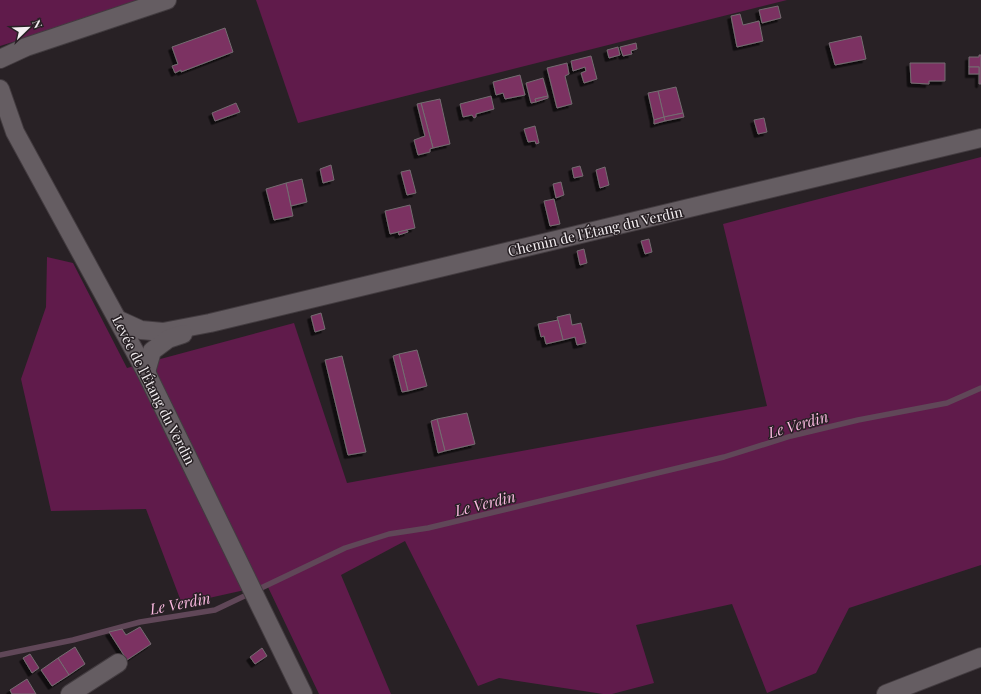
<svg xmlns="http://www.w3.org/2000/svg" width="981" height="694" font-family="'Playfair Display',serif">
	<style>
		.green { fill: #601b4b }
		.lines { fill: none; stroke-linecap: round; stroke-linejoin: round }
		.stream { stroke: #604758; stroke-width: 5.5 }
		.building { fill: #7b3262; stroke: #756c71; filter: url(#shadow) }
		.minor-casing { stroke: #433c40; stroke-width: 20 }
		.minor { stroke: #655d62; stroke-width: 18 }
		.labels { text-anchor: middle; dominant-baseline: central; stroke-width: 3; stroke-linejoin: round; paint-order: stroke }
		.street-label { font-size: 14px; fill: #f3eef1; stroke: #282125 }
		.water-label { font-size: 15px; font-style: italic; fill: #fcbbe2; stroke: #282125 }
	</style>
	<defs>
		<filter id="shadow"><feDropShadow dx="-3.5" dy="3.5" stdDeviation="0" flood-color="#0009"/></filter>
	</defs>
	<rect width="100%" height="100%" fill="#282125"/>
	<!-- green -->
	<g class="green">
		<path d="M0,0H149L0,46Z"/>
		<path d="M256,0H787L298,123Z"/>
		<path d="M981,157V565L849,608L816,673L767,693L732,604L636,625L654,683L612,694H603L499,678L478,686L405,541L341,575L391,694H319L267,585L182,604L146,509L51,511L21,379L46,307L47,257L73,263L127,368L294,323L347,483L767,406L723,224Z"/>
	</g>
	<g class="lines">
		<!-- stream -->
		<path class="stream" d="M0,655L73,640L140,622L215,610L345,548L389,534L428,528L724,457L791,436L858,420L947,403L981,388"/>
	</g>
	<!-- building -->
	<g class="building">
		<path d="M778,6L781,18L762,23L759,10Z"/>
		<path d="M740,14L743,25L759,21L763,41L737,47L731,16Z"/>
		<path d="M225,28L233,52L181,72V70L175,73L172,66L178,64L172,47Z"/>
		<path d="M861,36L866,59L835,65L829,43Z"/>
		<path d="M636,43L637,49L631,51L632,54L623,56L620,47Z"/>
		<path d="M618,47L620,55L609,58L607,50Z"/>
		<path d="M979,55H981V84H979V67H969V57H979Z"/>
		<path d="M591,56L597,79L584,83L581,73L586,71L585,67L573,71L571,61Z"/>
		<path d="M567,63L569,74L565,76L572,104L557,108L547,68Z"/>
		<path d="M910,63H945V81H929V84L911,83Z"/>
		<rect x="969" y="67" width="10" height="7"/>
		<path d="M520,75L525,95L505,99L503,93L496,95L493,82Z"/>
		<path d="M543,78L548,96L535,99L536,102L531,103L526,83Z"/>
		<path d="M676,87L683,113L664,117L658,91Z"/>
		<path d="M658,91L664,117L654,120L648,93Z"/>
		<path d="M491,96L494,109L476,114V117L474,118L472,115L463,117L460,104Z"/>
		<path d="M548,96V98L536,102L535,99Z"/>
		<path d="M440,99L450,144L433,148L421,103Z"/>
		<path d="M236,103L240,112L215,121L212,113Z"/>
		<path d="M421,103L433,148L430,149V152L418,155L414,140L425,136L417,104Z"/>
		<path d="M683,113L684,117L665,121L664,117Z"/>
		<path d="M664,117L665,121L654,124V120Z"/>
		<path d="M764,118L767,132L758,134L754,120Z"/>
		<path d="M535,126L539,143L536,144L535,141L528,142L524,129Z"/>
		<path d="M331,165L334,180L323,183L320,169Z"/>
		<path d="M580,166L583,176L574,178L572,168Z"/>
		<path d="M605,167L609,185L600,188L596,170Z"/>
		<path d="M410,170L416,193L407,195L401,172Z"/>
		<path d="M302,179L307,202L291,206L286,183Z"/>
		<path d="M561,182L564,195L556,198L553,184Z"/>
		<path d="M286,183L293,216L274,220L266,189Z"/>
		<path d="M554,199L560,224L550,226L544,201Z"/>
		<path d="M410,205L415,228L390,234L385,211Z"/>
		<path d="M407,230L408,232L399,235L398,232Z"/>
		<path d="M649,239L652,252L645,254L641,241Z"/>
		<path d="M584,249L587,263L580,265L577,251Z"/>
		<path d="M321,313L325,329L315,332L311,316Z"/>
		<path d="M570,314L572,325L581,323L586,343L577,345L575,337L563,340L557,317Z"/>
		<path d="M558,320L563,340L546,344L544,336L541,337L538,324Z"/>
		<path d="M417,350L427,386L408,391L399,354Z"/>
		<path d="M399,354L408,391L402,392L393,356Z"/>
		<path d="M342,356L366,452L348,455L325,360Z"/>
		<path d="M467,413L475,444L445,451L437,419Z"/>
		<path d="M437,419L445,451L438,453L431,421Z"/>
		<path d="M140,627L151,644L127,660L109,632L122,629L126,635Z"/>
		<path d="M75,647L85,664L69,675L58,658Z"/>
		<path d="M262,648L267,656L255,664L250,657Z"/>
		<path d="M30,654L39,668L32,673L23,658Z"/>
		<path d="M58,658L69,675L52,686L41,670Z"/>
		<path d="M27,679L36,694H12L10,690Z"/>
	</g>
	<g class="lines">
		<defs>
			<g id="minor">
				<path d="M0,59L26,47L167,0"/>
				<path d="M0,89L15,132L146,372L303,694"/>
				<path d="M119,320L141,330L163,332L210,323L981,138"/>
				<path d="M146,372L152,351L168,339L183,334"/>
				<path d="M70,694L118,663"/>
				<path d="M886,694L981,657"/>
			</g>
		</defs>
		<!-- minor casing -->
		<use href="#minor" class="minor-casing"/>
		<!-- minor -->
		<use href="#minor" class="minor"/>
	</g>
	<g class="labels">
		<!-- street labels -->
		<g class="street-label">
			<text transform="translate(595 231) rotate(-13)">Chemin de l'Étang du Verdin</text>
			<text transform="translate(154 390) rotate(63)">Levée de l'Étang du Verdin</text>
		</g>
		<!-- water labels -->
		<g class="water-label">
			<text transform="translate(798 424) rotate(-16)">Le Verdin</text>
			<text transform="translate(485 503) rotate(-14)">Le Verdin</text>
			<text transform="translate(180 603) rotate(-11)">Le Verdin</text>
		</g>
	</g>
	<!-- north arrow -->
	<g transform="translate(28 28) rotate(67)" stroke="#282125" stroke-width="3" paint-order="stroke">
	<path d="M0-3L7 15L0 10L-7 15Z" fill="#f3eef1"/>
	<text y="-6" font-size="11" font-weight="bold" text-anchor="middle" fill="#f3eef1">N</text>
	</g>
</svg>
